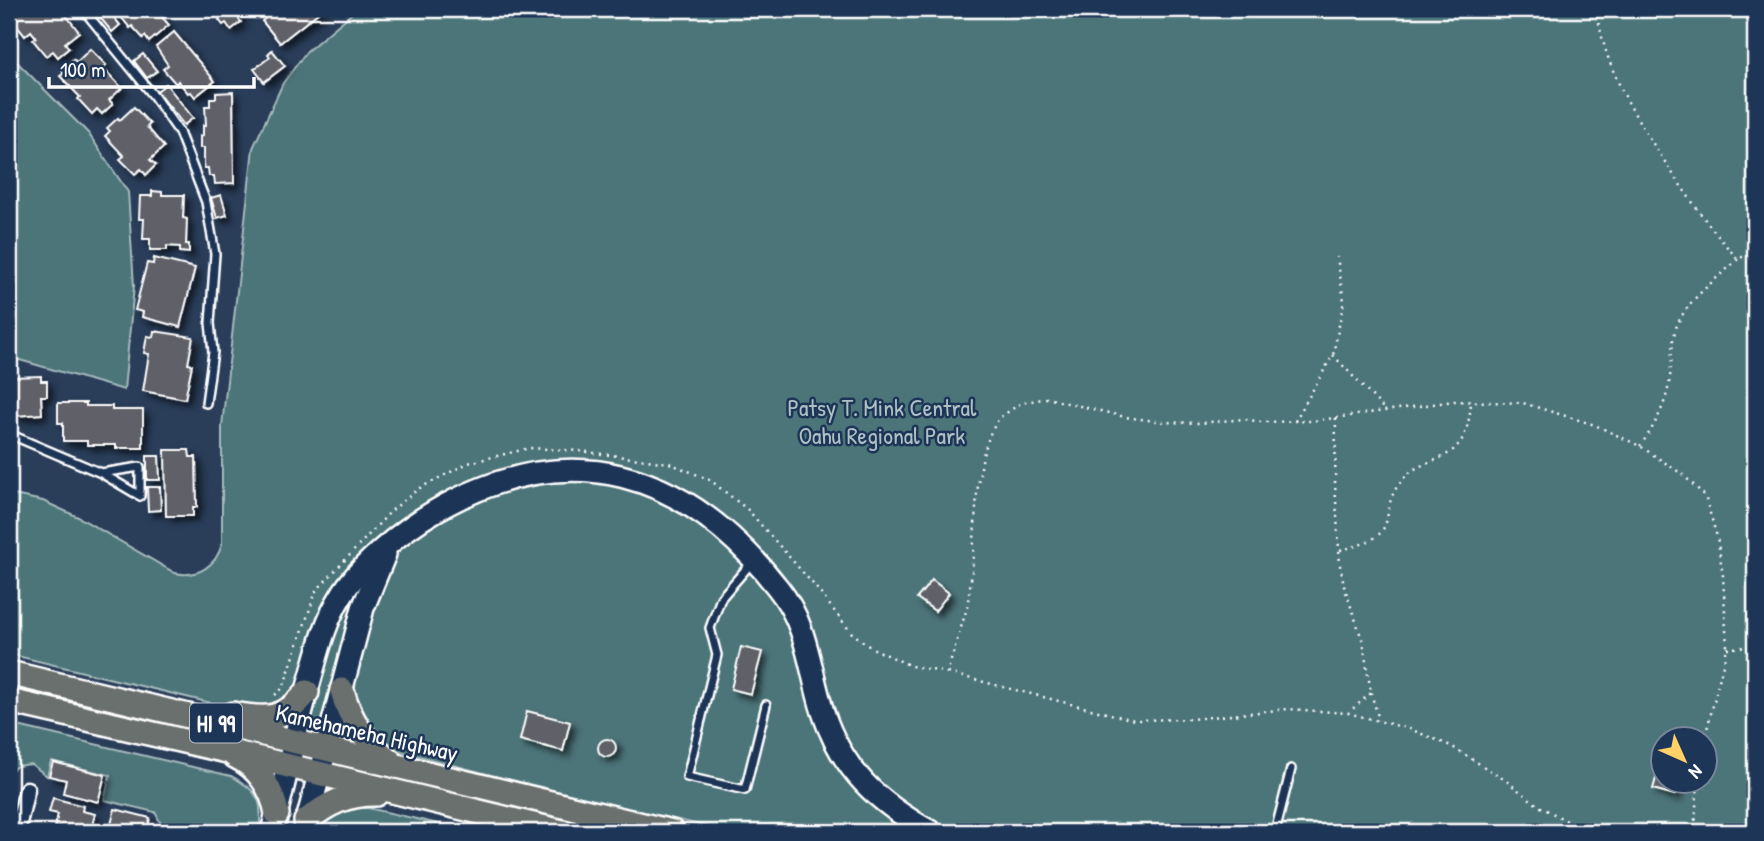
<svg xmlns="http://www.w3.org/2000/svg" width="1764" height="841" font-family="'Patrick Hand',sans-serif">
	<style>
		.green { fill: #4c7479; stroke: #a6babc; stroke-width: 2; fill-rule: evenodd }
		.building { fill: #5e6168; stroke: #fff; stroke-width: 2; filter: url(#shadow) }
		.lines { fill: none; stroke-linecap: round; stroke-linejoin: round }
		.lane-casing { stroke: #fff; stroke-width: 12 }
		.street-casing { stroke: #fff; stroke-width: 19 }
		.secondary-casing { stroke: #fff; stroke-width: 26 }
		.primary-casing { stroke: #fff; stroke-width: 28 }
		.path { stroke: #fff; stroke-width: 2.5; stroke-dasharray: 2 5; stroke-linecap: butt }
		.lane { stroke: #1d3557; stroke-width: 7 }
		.street { stroke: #1d3557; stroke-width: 14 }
		.secondary { stroke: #1d3557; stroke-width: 21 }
		.primary { stroke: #6b706d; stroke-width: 23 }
		.labels { text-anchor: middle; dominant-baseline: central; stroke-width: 5; stroke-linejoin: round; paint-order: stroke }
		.shield { fill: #1d3557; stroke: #bbc2cd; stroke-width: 2 }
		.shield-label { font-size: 23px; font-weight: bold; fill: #fff }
		.park-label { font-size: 24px; fill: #aec0c3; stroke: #1d3557 }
		.street-label { font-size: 24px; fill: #fff; stroke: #1d3557 }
	</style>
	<defs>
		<filter id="shadow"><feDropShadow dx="5" dy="5" stdDeviation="3.5" flood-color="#0009"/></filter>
	</defs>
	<rect width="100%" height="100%" fill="#2a3e5a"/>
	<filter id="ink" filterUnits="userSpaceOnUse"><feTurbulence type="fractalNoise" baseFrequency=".0143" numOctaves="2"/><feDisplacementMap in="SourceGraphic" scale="14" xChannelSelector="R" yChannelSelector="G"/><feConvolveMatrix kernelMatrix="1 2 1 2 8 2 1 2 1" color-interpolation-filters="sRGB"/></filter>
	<g filter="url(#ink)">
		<!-- green -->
		<g class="green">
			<path d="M357,9H1755V832H730L545,789L277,719L9,654V494L43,501L78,517L175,573C198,578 216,566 222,544V426L253,148L283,83L307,51ZM1662,740H1704V782H1662Z"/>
			<path d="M9,54L88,133L128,192L134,286L124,390L9,357Z"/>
			<path d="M9,724L231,776C258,790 265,802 258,832H165L155,812L104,800L110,775L51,761L47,776L31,764L17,766L9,772L11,750L9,749Z"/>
			<path d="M347,808H368L474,832H366L352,829L351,832H320L324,824Z"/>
		</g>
		<!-- building -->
		<g class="building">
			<path d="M19,9H57L59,12L62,10L79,32L65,43L69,48L58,57L53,51L46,56L33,40L36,37L31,31L25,36L12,20L17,16L14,13Z"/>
			<path d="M107,9L120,25L112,32L98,15Z"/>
			<path d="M121,9H155L169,25L149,42L145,36L143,38L132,26L130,28L118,13Z"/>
			<path d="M216,9H247L237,17L241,22L231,30L226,23L223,25L219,20L222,17Z"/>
			<path d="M276,9H323L280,43L262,21Z"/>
			<path d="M174,32L215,81L195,97L191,92L188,93L178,81L176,84L163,69L168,65L156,47Z"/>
			<path d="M90,49L106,65L103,68L122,88L109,100L113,104L102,114L97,109L92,114L78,99L80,97L60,76L64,73L62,70L73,59L77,62Z"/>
			<path d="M272,50L285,66L264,82L254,69L270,57L268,54Z"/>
			<path d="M143,54L157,71L147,78L134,61Z"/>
			<path d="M166,84L193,118L184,125L157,91Z"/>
			<path d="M233,92L234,183L215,184L214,176H209L208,168H204V148H200V136L203,135V125H206L205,106H210V98H216V93Z"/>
			<path d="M134,107L150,124L147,127L164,147L150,160L156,165L146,175L141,169L135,174L120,159L124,156L105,136L110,131L107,128L118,118L120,120Z"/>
			<path d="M152,191L162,192V195H184L183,218L187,219L186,244H189V253L180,252V247L167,246V250H150V239H143L144,219H139L140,196H152Z"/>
			<path d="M221,195L227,215L217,218L211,198Z"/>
			<path d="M154,258L195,268L180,327L142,317L143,312L135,310L147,263L153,264Z"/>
			<path d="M154,331L193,337L188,364L192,365L185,399L143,391L149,354L144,353L147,336L153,337Z"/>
			<path d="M9,372H11L12,377L41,376V381H47V396H41L42,414L15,416V411L9,412Z"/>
			<path d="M58,403H86V406H112V410H143V448H116V445H87V441H63V423H58Z"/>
			<path d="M165,450H189L190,457H196L197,507H193V516H166Z"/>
			<path d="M147,456H159L160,480H147Z"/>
			<path d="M147,487H160L161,510L148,511Z"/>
			<path d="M932,580L949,593L935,611L917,598Z"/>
			<path d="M741,647L762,652L751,694L731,689Z"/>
			<path d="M527,711L570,722L563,751L520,740Z"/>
			<circle cx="607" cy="748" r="9"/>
			<path d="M53,762L105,775L98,802L63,793L66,780L49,776Z"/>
			<path d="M1659,768L1662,769V782H1679L1675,795L1653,789Z"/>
			<path d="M53,798L83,806L82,811L95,814L91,830L82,828L81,832L55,826L58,814L49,812Z"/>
			<path d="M115,809L150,818L147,832H109Z"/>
		</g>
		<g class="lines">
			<defs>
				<g id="lane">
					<path d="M83,9L153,95L179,132L206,202L215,254L210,323L213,352L206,403"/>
					<path d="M9,434L101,473L140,496V467L101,473"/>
					<path d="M753,561L721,598L710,628L717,655L687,777L745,790L766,705"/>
					<path d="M1275,832L1291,769"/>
				</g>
				<path id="street" d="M17,832L27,789"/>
				<g id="secondary">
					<path d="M272,832C284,784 295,735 308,687C317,656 324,623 341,596C359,565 404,529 435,511C569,434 686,470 778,588C808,625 809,669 823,712C842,770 878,803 931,832"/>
					<path d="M304,832L363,608L385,554"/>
				</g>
				<g id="primary">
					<path d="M9,673L672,832"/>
					<path d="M342,690C350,722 365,741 390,761"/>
					<path d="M9,701L223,750L562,832"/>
					<path d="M233,714C267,720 284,721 307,692"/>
					<path d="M235,756C258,767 273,789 277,814"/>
					<path d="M306,821C328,803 347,794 376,794"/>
				</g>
			</defs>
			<!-- lane casing -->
			<use href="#lane" class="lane-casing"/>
			<!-- street casing -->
			<use href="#street" class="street-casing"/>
			<!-- secondary casing -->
			<use href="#secondary" class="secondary-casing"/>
			<!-- primary casing -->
			<use href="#primary" class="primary-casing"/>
			<!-- path -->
			<g class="path">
				<path d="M1597,9C1603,67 1635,117 1667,165C1689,198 1711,230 1738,259L1755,251"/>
				<path d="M1333,355L1384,409"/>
				<path d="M1336,418L1335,484L1340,565L1344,586L1363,642L1371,693L1349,712"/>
				<path d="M1295,421L1333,355L1344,301L1337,257"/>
				<path d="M1640,446C1655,426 1667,403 1670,377C1672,361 1671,344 1676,328C1686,300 1717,279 1738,259"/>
				<path d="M1340,550C1411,535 1371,512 1405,477C1413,468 1423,465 1433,461C1463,450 1468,433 1471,403"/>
				<path d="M1727,648L1755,647"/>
				<path d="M948,673L1134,720L1192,719L1288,709L1348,713L1410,729L1451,746L1505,780L1539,806L1569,822L1605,832"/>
				<path d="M1371,693L1379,720"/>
				<path d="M275,695L283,688L316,591L391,511L418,489L468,463L530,448L580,451L669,463L710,480L748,510L813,584L851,632L870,647L911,666L947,673L967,608L972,572L977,492L983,455L990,434L999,418L1021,403L1047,398L1125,417L1164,422L1200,423L1244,419L1261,422L1314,421L1454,401L1523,403L1595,425L1640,446L1682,474L1705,496L1717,537L1723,576L1727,648L1704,742"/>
				<path d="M1695,819L1705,832"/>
				<path d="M1687,832L1695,819L1698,782"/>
			</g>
			<!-- lane -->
			<use href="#lane" class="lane"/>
			<!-- street -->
			<use href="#street" class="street"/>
			<!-- secondary -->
			<use href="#secondary" class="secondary"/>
			<!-- primary -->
			<use href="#primary" class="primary"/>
		</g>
	</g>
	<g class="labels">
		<!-- shield labels -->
		<rect class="shield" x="190" y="703.5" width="52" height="39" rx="5"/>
		<g class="shield-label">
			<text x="216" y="723">HI 99</text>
		</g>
		<!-- park labels -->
		<g class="park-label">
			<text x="882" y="407">Patsy T. Mink Central<tspan x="882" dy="28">Oahu Regional Park</tspan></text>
		</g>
		<!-- street labels -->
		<g class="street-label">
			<text transform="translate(367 732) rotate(13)">Kamehameha Highway</text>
		</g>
	</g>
	<!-- margin -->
	<rect width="1764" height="841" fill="none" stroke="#1d3557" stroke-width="35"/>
	<rect x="18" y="18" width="1729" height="806" fill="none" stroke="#fff" stroke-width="2.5" filter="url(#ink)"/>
	<!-- north arrow -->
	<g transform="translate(1684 760) rotate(135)"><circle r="33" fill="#1d3557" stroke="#77869a" stroke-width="2"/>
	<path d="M0-5L12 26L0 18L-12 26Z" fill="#ffd166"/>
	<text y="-10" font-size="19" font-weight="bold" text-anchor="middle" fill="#ffffff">N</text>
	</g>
	<!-- scale -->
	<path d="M49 77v10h205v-10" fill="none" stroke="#ffffff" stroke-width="3.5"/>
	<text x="60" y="77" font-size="21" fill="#ffffff" stroke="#1d3557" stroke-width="5" paint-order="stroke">100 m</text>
</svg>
